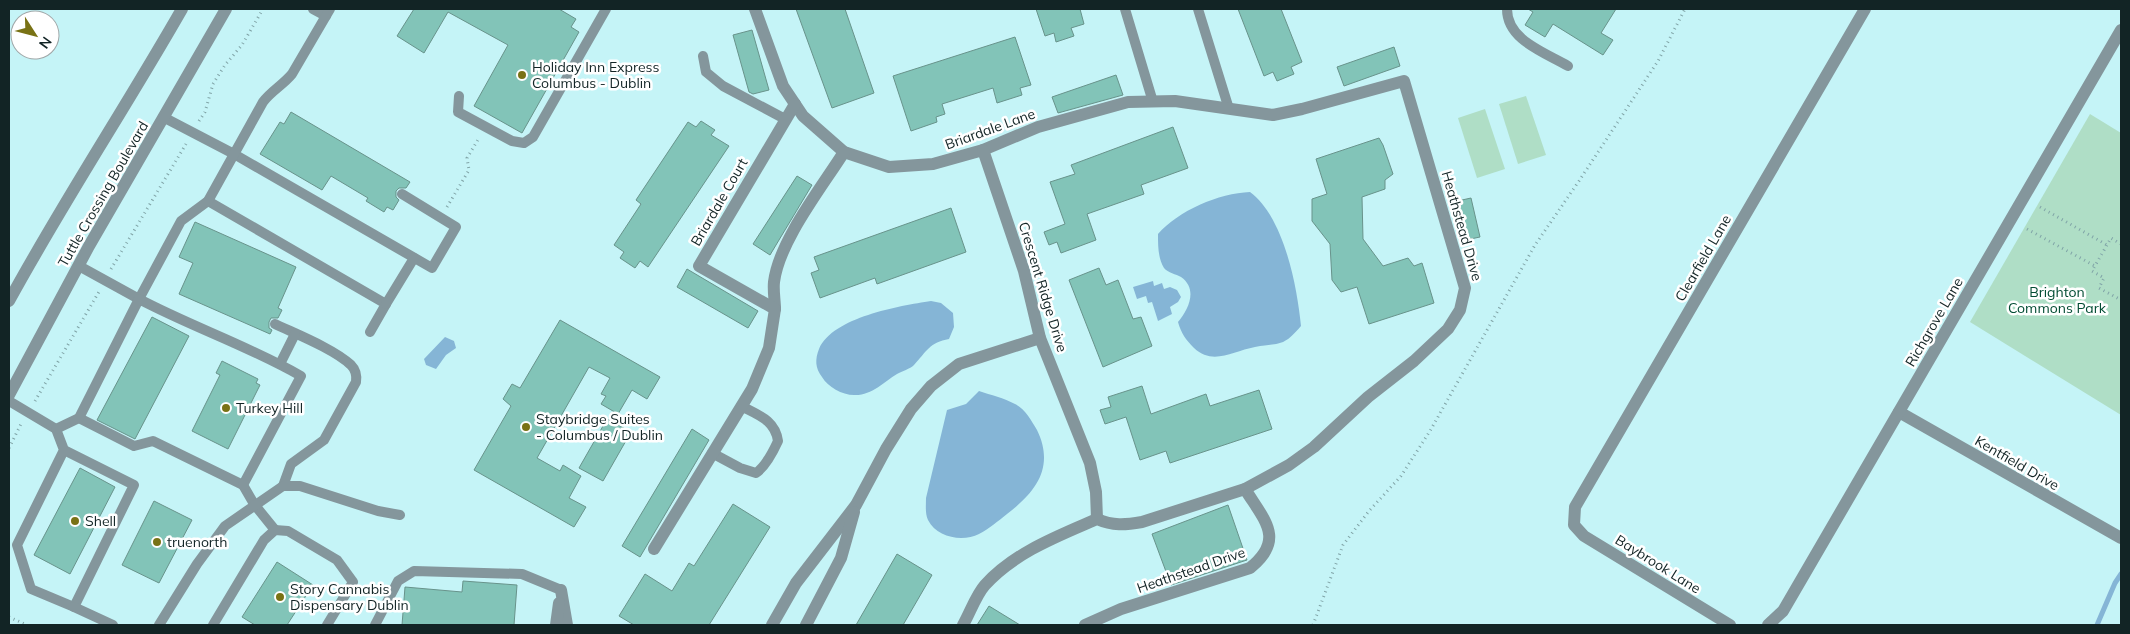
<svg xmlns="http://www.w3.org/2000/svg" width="2130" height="634" font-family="Mulish,sans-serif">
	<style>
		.green { fill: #afdec6 }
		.water { fill: #85b5d6 }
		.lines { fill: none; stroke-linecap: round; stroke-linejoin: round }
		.stream { stroke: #85b5d6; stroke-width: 5 }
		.building { fill: #82c4b8; stroke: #68938b }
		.path { stroke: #80a4a7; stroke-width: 3; stroke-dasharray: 1 4; stroke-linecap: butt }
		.service { stroke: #84969c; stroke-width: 10 }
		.minor { stroke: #84969c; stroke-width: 12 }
		.tertiary { stroke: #84969c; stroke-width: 12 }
		.poi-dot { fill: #797215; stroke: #fff; stroke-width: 2 }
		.labels { text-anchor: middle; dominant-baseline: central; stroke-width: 5; stroke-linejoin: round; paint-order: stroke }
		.poi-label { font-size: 14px; fill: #122425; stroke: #fff; text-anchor: start }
		.street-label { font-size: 14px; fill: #122425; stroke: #fff }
		.park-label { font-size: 14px; fill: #024c33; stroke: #fff }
	</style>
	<rect width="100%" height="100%" fill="#c5f4f7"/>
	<!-- green -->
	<g class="green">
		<path d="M1526,96L1546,155L1518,164L1499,104Z"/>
		<path d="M1485,109L1505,169L1477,178L1458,118Z"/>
		<path d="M2090,114L2121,133V415L1970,322Z"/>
	</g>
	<!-- water -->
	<g class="water">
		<path d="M1250,192C1284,217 1297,286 1301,326C1282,348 1281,342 1255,347C1233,351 1213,366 1194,348C1186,340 1181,333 1178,322C1189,309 1198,289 1181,277C1176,274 1168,273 1164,268C1158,258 1158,246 1158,234C1178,211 1219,193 1250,192Z"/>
		<path d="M1153,281L1154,286L1162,283L1164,289L1170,287L1177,290L1181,297L1178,302L1170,307L1172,314L1158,321L1152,302L1148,303L1146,296L1137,299L1133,287Z"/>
		<path d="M931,301L941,303L953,313L954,327L949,339C930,342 926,352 914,365C910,369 902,371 897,374C884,382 871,396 854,395C842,395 828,387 822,377C815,368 815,359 819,349C833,317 899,306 931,301Z"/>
		<path d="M445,337L454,341L456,348L446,355L436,369L426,365L424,359Z"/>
		<path d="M979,391C991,395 1004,398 1015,404C1025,409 1031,420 1037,430C1055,467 1036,492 1007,514C998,521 989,529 979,534C963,542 937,538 928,520C925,514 926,505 926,498L947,410L966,404Z"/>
	</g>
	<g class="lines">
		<!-- stream -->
		<path class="stream" d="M2097,625L2115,583L2121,574"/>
	</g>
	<!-- building -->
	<g class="building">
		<path d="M414,9H559L576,19L571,27L579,32L522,133L474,106L508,45L448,12L424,53L397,36Z"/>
		<path d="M796,9H845L874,93L832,108Z"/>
		<path d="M1036,9H1080L1084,24L1071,28L1074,36L1056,42L1054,33L1045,36Z"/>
		<path d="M1238,9H1281L1302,62L1291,67L1294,74L1277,81L1273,72L1264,76Z"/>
		<path d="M1528,9H1616L1601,33L1613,40L1603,55L1553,24L1545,37L1525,25L1533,12Z"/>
		<path d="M752,30L769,90L753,94L749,92L733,35Z"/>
		<path d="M1015,37L1031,85L1020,88L1022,95L997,103L993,88L942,104L945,114L936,117L937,122L911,131L893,76Z"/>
		<path d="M1394,47L1400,66L1344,86L1337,67Z"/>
		<path d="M1116,75L1123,95L1058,113L1052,97Z"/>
		<path d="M291,112L410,182L406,188H399L396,191V197L399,200L393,210L387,207L384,212L366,201L368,198L331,176L322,190L260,154L280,122L284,124Z"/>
		<path d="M701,121L715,130L711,135L729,146L648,267L640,261L635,268L620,258L624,252L614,245L641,204L636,200L688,122L696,127Z"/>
		<path d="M1173,127L1188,168L1141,185L1144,194L1087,214L1096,240L1061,253L1057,242L1049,245L1044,232L1065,224L1050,182L1075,174L1071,165Z"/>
		<path d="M1379,138L1383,145L1393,174L1385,180V189L1362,197L1363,239L1383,266L1408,258L1414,266L1422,263L1434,303L1369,324L1357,287L1341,292L1332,280L1330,244L1312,221V199L1327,194L1316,159Z"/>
		<path d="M797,176L812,185L770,255L753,244Z"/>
		<path d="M1471,198L1480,237L1461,241L1453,202Z"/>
		<path d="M951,208L966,252L877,284L875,278L820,298L811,273L819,270L814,257Z"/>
		<path d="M195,222L296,267L278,308L282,310L278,318H271L269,322V328L272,330L270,334L179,294L193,263L179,257Z"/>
		<path d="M1099,268L1106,285L1118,280L1133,319L1141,317L1152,346L1103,367L1069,280Z"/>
		<path d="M687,269L758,311L748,328L677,287Z"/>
		<path d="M152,317L189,336L135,439L97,420Z"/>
		<path d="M560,320L660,377L647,399L632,390L618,414L601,404L606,396L601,394L610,378L589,367L537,458L560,471L563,465L581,476L569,498L586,507L574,527L474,470L511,406L503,399L512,384L520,388Z"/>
		<path d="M222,361L258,379L256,383L260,385L228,449L192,431L220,375L216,373Z"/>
		<path d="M1142,386L1151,414L1206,394L1210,406L1259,390L1272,429L1170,463L1166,451L1140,460L1126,417L1105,424L1100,410L1111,407L1108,397Z"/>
		<path d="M607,419L631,432L603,481L579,468Z"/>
		<path d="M692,429L709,440L640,557L622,546Z"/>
		<path d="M80,468L115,487L70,574L34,555Z"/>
		<path d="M154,501L192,520L159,583L122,565Z"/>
		<path d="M733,504L770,527L709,625H634L619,616L645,574L672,591L689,563L694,566Z"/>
		<path d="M1228,505L1247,560L1171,585L1152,534Z"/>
		<path d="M897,554L932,575L903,625H856Z"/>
		<path d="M277,562L313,585L287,625H255L242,617Z"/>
		<path d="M463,581L517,585L514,625H402L405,587L462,592Z"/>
		<path d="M989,606L1020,625H977Z"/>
	</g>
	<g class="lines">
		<!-- path -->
		<g class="path">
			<path d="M199,121L205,112L213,84L225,65L242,45L263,9"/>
			<path d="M447,207L469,170L467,158L479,138"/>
			<path d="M2040,207L2107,245"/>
			<path d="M2027,229L2095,266"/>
			<path d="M2121,244L2111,238L2092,271L2104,278L2099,288L2121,300"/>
			<path d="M111,269L186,144"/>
			<path d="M35,401L100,290"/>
			<path d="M9,448L21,424"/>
			<path d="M9,617L27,625"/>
			<path d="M1313,625L1343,545L1369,511L1401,476L1430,431L1535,245L1579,181L1658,61L1685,9"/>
		</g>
		<!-- service -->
		<g class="service">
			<path d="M313,9L326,16"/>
			<path d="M1125,9L1153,102"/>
			<path d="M1198,9L1229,109"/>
			<path d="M1507,9C1507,40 1544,52 1568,66"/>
			<path d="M703,56L706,72L723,86L785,119"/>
			<path d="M459,96L458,112L512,141L524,143L533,137L606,9"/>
			<path d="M163,117L234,154L432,268L456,227L402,194"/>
			<path d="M208,201L386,304L370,332"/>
			<path d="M79,266L139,299L181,221L208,201L263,102C271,91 283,85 292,74L330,9"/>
			<path d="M386,304L414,258"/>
			<path d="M275,324C296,334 334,349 351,365C356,370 357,375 356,382L324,440L291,464L283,486"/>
			<path d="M280,364L295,334"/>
			<path d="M9,401L56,429L64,450L134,485L74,607L31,589L17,545L64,450"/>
			<path d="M79,418L134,446L153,441L243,485L254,504L275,530"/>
			<path d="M56,429L79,418L139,299C192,327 249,346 301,376L243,485"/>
			<path d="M712,453L740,468L756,473C766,466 773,452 778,441C775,420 758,415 741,406"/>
			<path d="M74,607L113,625"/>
			<path d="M159,625L197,564L225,526L283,486H300L378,511L400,515"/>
			<path d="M213,625L264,540L275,530L288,531L337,560L353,582L327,625"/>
			<path d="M375,625L398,581L414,571L522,574L561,590"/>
		</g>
		<!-- minor -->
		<g class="minor">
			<path d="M755,9L783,86L803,116L844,152L889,167L933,164L983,150L1038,127L1128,102L1175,101L1273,115L1302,109L1404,81L1465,288L1460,310L1448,329L1414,361L1368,397L1314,447L1289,465L1245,489L1142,522C1125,525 1113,526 1097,519C1058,536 1015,552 985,585C976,595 970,613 963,625"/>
			<path d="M983,150L1024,271L1040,338L1090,463L1096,492L1097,519"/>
			<path d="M775,309C775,301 773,291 774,282C779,241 822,187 844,152"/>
			<path d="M1899,412L2121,538"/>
			<path d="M654,549L752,389L769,348L775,309L699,266L795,104"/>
			<path d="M561,590L567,625"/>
			<path d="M556,625L559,603"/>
			<path d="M772,625L796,583L856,505L886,449L911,409L931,386L959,364L1040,338"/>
			<path d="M806,625L841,558L854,512"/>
			<path d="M1085,625L1121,609L1250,568C1286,539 1264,520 1245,489"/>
			<path d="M1730,625L1584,536L1574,525L1575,507L1865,9"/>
			<path d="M1768,625L1783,611L2121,30"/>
		</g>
		<!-- tertiary -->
		<g class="tertiary">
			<path d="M9,301C63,202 126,107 182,9"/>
			<path d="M9,395L89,246L226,9"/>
		</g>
	</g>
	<!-- markers -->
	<g class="poi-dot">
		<circle cx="522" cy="75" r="5"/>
		<circle cx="226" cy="408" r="5"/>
		<circle cx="526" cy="427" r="5"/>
		<circle cx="75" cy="521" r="5"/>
		<circle cx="157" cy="542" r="5"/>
		<circle cx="280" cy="597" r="5"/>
	</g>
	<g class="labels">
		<!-- poi labels -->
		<g class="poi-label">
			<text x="532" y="67">Holiday Inn Express<tspan x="532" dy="16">Columbus - Dublin</tspan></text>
			<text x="236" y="408">Turkey Hill</text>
			<text x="536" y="419">Staybridge Suites<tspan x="536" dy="16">- Columbus / Dublin</tspan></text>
			<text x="85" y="521">Shell</text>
			<text x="167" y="542">truenorth</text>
			<text x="290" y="589">Story Cannabis<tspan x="290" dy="16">Dispensary Dublin</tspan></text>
		</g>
		<!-- street labels -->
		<g class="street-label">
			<text transform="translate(990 129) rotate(-20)">Briardale Lane</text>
			<text transform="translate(103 194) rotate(-60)">Tuttle Crossing Boulevard</text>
			<text transform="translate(719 202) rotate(-60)">Briardale Court</text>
			<text transform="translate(1462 226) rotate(74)">Heathstead Drive</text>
			<text transform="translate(1703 258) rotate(-60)">Clearfield Lane</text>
			<text transform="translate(1043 287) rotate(73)">Crescent Ridge Drive</text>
			<text transform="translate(1934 322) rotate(-60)">Richgrove Lane</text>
			<text transform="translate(2017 463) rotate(30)">Kentfield Drive</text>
			<text transform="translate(1658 564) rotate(32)">Baybrook Lane</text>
			<text transform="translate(1191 570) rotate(-19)">Heathstead Drive</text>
		</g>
		<!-- park labels -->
		<g class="park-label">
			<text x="2057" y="292">Brighton<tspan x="2057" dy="16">Commons Park</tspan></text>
		</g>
	</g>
	<!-- border -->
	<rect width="2130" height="634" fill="none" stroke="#122425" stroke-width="20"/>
	<!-- north arrow -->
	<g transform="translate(35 35) rotate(126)"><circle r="24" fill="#ffffff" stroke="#a0a7a8"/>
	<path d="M0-4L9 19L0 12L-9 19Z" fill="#797215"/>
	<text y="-8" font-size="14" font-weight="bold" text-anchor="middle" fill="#122425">N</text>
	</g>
</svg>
